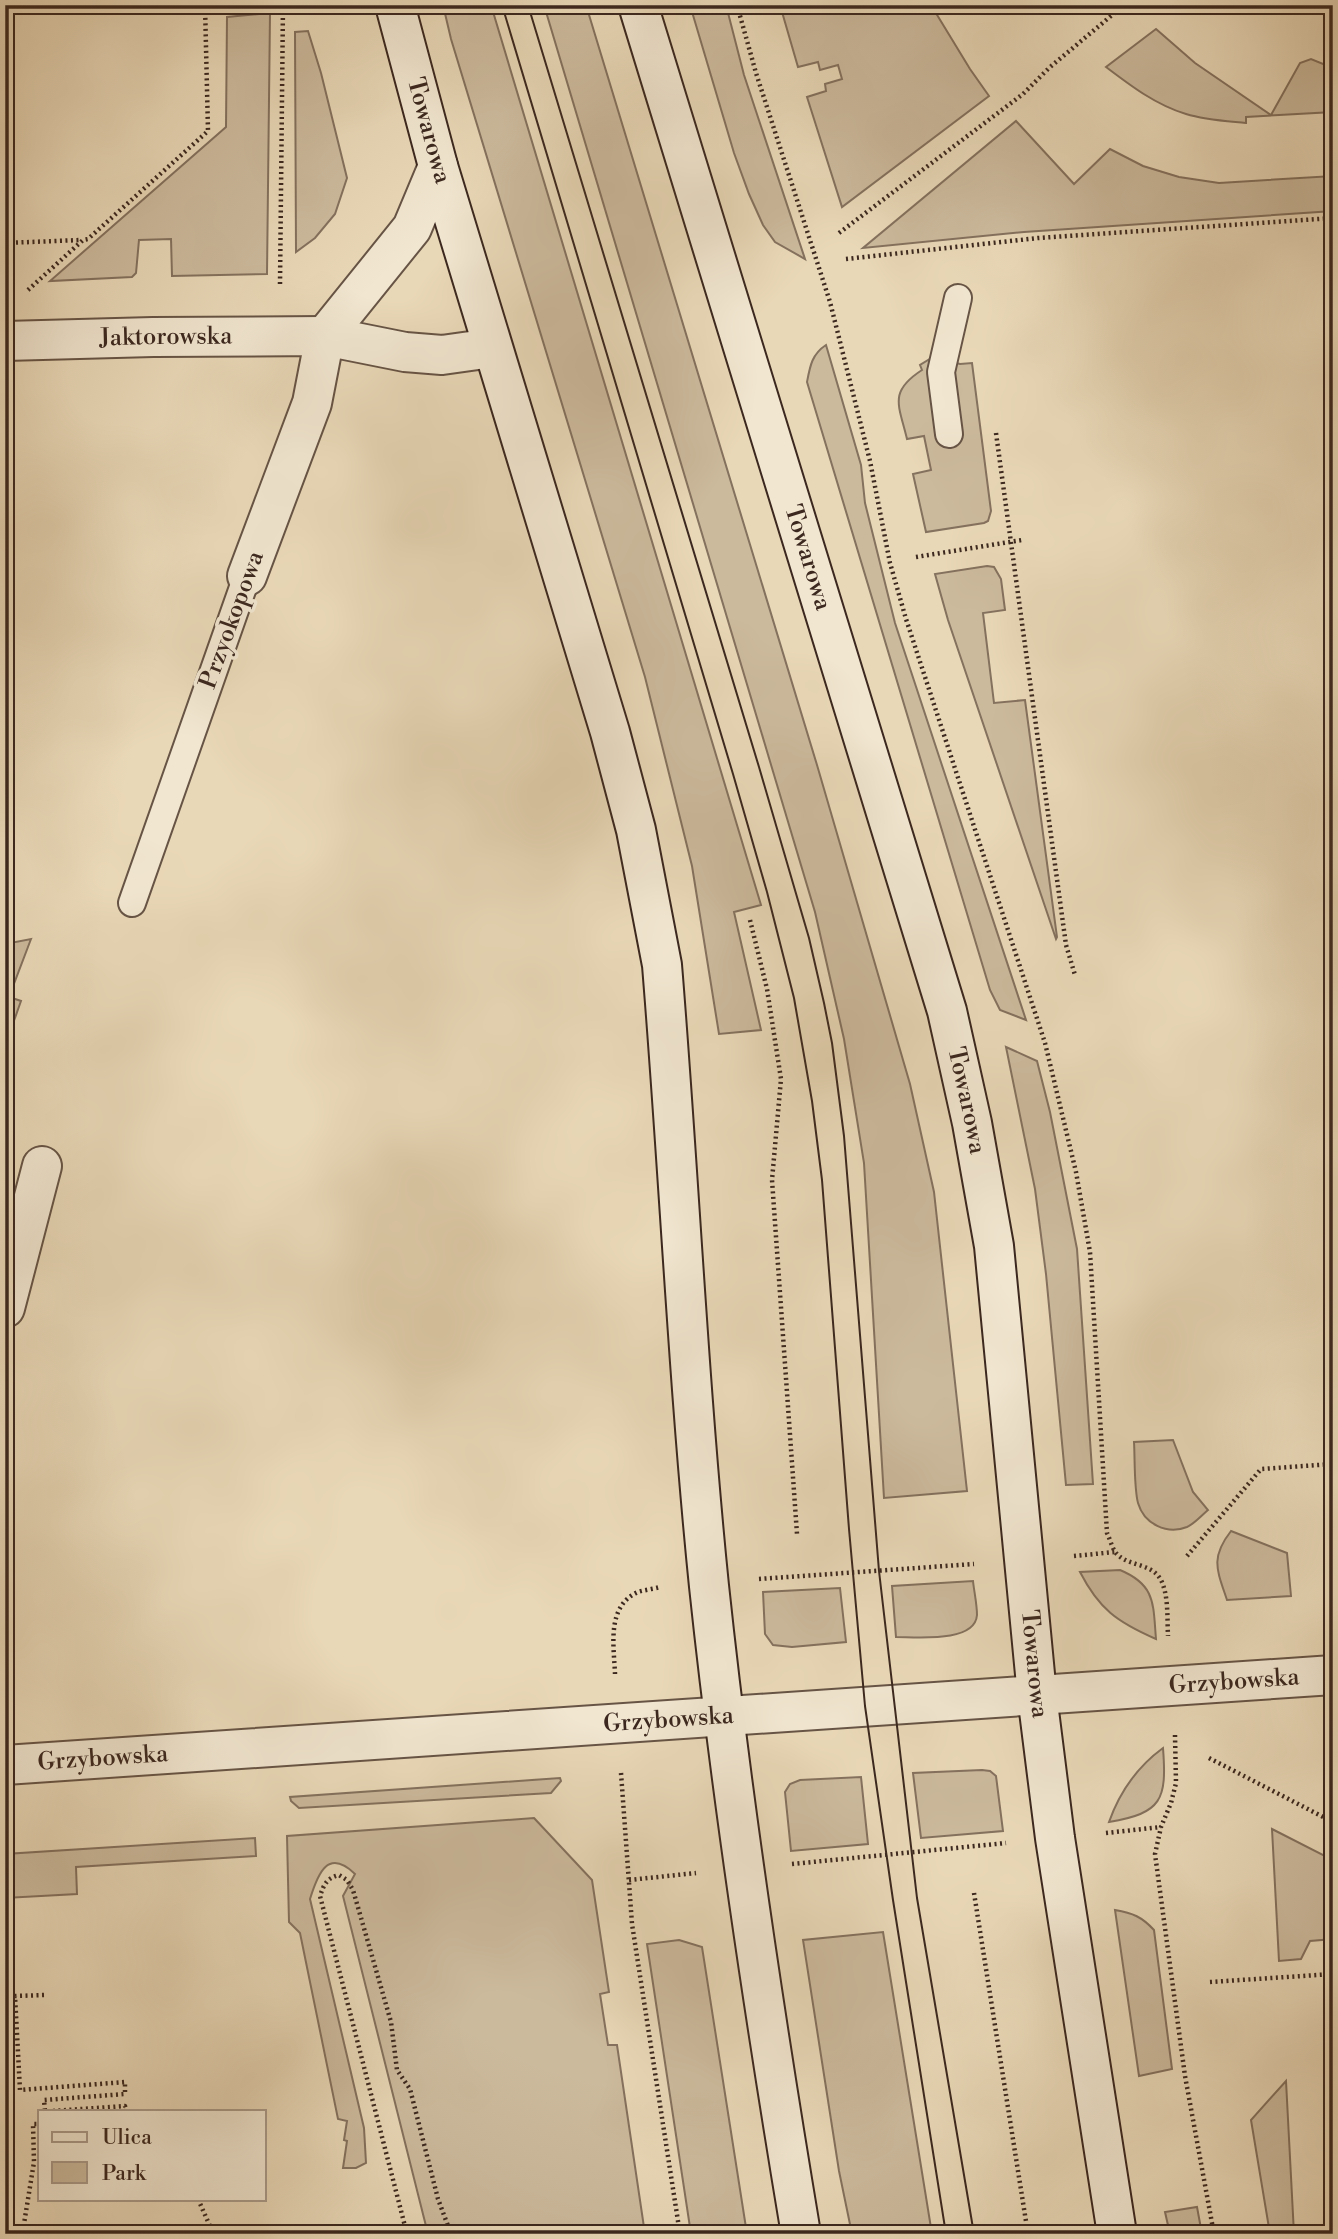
<svg xmlns="http://www.w3.org/2000/svg" width="1338" height="2239" font-family="'Libre Bodoni',serif">
	<style>
		.green { fill: #ccba9d; stroke: #84715e; stroke-width: 2 }
		.lines { fill: none; stroke-linecap: round; stroke-linejoin: round }
		.service-casing { stroke: #675445; stroke-width: 30 }
		.minor-casing { stroke: #675445; stroke-width: 42 }
		.tertiary-casing { stroke: #675445; stroke-width: 42 }
		.secondary-casing { stroke: #3c281f; stroke-width: 42 }
		.path { stroke: #3c281f; stroke-width: 4.5; stroke-dasharray: 2 3.5; stroke-linecap: butt }
		.service { stroke: #f1e6d0; stroke-width: 26 }
		.minor { stroke: #f1e6d0; stroke-width: 38 }
		.tertiary { stroke: #f1e6d0; stroke-width: 38 }
		.secondary { stroke: #f1e6d0; stroke-width: 38 }
		.tram { stroke: #3c281f; stroke-width: 2 }
		.labels { text-anchor: middle; dominant-baseline: central; stroke-width: 7; stroke-linejoin: round; paint-order: stroke }
		.street-label { font-size: 24px; fill: #3c281f; stroke: #f1e6d0 }
	</style>
	<rect width="100%" height="100%" fill="#e9d8b7"/>
	<filter id="stains"><feTurbulence type="fractalNoise" baseFrequency=".00286" numOctaves="4"/><feColorMatrix values="0 0 0 0 .2 0 0 0 0 .09 0 0 0 0 .02 0 0 0 .5 -.17"/></filter>
	<radialGradient id="worn" r=".72"><stop offset=".6" stop-color="#630" stop-opacity="0"/><stop offset="1" stop-color="#630" stop-opacity=".3"/></radialGradient>
	<!-- green -->
	<g class="green">
		<path d="M443,5H491L761,905L734,912L761,1030L719,1034L692,866L645,677L451,39Z"/>
		<path d="M544,5H586L817,765L910,1084L934,1192L967,1491L884,1498L864,1163L844,1039L815,912Z"/>
		<path d="M690,5H726L744,75L805,259L775,242L763,225L749,194L734,153Z"/>
		<path d="M780,5H931L970,69L989,96L842,207L807,97L826,91L825,84L842,79L838,65L820,70L818,62L798,67Z"/>
		<path d="M270,13L267,274L172,276L171,239L139,240L136,273L132,277L50,281L226,127L227,17Z"/>
		<path d="M1156,29L1195,63L1271,115L1300,63L1311,59L1333,68V112L1246,117V123C1226,121 1205,120 1186,114C1156,105 1131,86 1106,67Z"/>
		<path d="M308,31L321,73L347,178L335,214L315,238L296,252L295,32Z"/>
		<path d="M1016,121L1074,184L1110,149L1143,166L1179,177L1219,183L1333,176V211L1024,232L863,248Z"/>
		<path d="M826,345L861,465L865,503L895,623L1026,1020L1000,1010L990,990L807,382C810,366 812,354 826,345Z"/>
		<path d="M933,357L960,364L972,363L991,511L988,521L984,523L926,532L913,474L931,470L924,436L907,439C899,405 888,392 922,370L920,365Z"/>
		<path d="M987,566L994,567L1001,579L1005,610L983,613L994,703L1025,700L1057,937L1056,939L948,620L935,574Z"/>
		<path d="M31,939L9,997L21,1001L5,1046V944Z"/>
		<path d="M1006,1047L1037,1061L1050,1112L1077,1249L1093,1484L1066,1485L1046,1274L1035,1189Z"/>
		<path d="M1173,1440L1193,1492L1208,1510C1202,1515 1194,1524 1187,1527C1167,1535 1144,1524 1138,1503C1134,1488 1135,1459 1134,1442Z"/>
		<path d="M1231,1531L1287,1553L1291,1596L1227,1600C1217,1570 1210,1558 1231,1531Z"/>
		<path d="M1120,1570C1156,1585 1153,1604 1156,1639C1117,1622 1099,1609 1080,1572Z"/>
		<path d="M973,1581C974,1591 977,1604 977,1615C975,1643 917,1637 896,1637L892,1586Z"/>
		<path d="M840,1588L846,1642L792,1647L773,1645L765,1634L763,1592Z"/>
		<path d="M1163,1748C1167,1800 1162,1813 1109,1822C1120,1791 1137,1767 1163,1748Z"/>
		<path d="M982,1770L990,1771L996,1776L1003,1831L921,1838L913,1773Z"/>
		<path d="M861,1777L868,1844L791,1851L785,1792L790,1784L800,1780Z"/>
		<path d="M560,1778L561,1781L551,1793L299,1808L291,1801L290,1797Z"/>
		<path d="M534,1818L592,1880L609,1992L600,1994L608,2045H617L645,2234H428L343,1896L355,1874C328,1848 318,1873 310,1899L364,2128L366,2163L356,2168H343L347,2141L344,2140L347,2121L338,2119L300,1933L289,1922L287,1836Z"/>
		<path d="M1272,1829L1333,1860V1939L1310,1941L1301,1959L1279,1961Z"/>
		<path d="M255,1838L256,1856L76,1867L77,1894L5,1898V1854Z"/>
		<path d="M1115,1910C1133,1913 1142,1917 1154,1930L1172,2069L1139,2076Z"/>
		<path d="M883,1932L932,2234H852L839,2171L803,1940Z"/>
		<path d="M679,1940L702,1947L747,2234H691L647,1944Z"/>
		<path d="M1286,2081L1294,2234H1270L1251,2120Z"/>
		<path d="M1197,2207L1202,2234H1170L1165,2212Z"/>
	</g>
	<g class="lines">
		<defs>
			<g id="service">
				<path d="M949,434L941,372L958,298"/>
				<path d="M132,903L247,576"/>
			</g>
			<g id="minor">
				<path id="s1" d="M5,341L153,337L325,336L405,352L442,355L492,348"/>
				<path d="M247,576L312,403L325,336L412,228L438,166"/>
				<path d="M5,1308L42,1166"/>
			</g>
			<g id="tertiary">
				<path id="s2" d="M5,1765L1333,1675"/>
			</g>
			<g id="secondary">
				<path id="s3" d="M395,5L438,166L610,732L636,830L662,965C679,1172 688,1380 709,1586C732,1803 765,2019 801,2234"/>
				<path id="s4" d="M638,5L947,1011L972,1123L994,1246L1037,1695L1055,1838L1117,2234"/>
			</g>
		</defs>
		<!-- service casing -->
		<use href="#service" class="service-casing"/>
		<!-- minor casing -->
		<use href="#minor" class="minor-casing"/>
		<!-- tertiary casing -->
		<use href="#tertiary" class="tertiary-casing"/>
		<!-- secondary casing -->
		<use href="#secondary" class="secondary-casing"/>
		<!-- path -->
		<g class="path">
			<path d="M737,5L756,73L830,302L870,461L890,563L906,619L1045,1043L1076,1172L1090,1252L1107,1533C1110,1539 1112,1548 1116,1553C1127,1566 1149,1563 1159,1577C1169,1591 1167,1618 1168,1636"/>
			<path d="M205,9L246,5"/>
			<path d="M839,233L1023,94L1049,68L1124,5"/>
			<path d="M5,243L81,240"/>
			<path d="M846,259L1038,238L1333,218"/>
			<path d="M280,284L283,5"/>
			<path d="M28,290L83,240L88,239L208,131L205,5"/>
			<path d="M996,433L1066,945L1075,975"/>
			<path d="M916,557L1022,540"/>
			<path d="M750,920L767,989L781,1079L772,1180L797,1534"/>
			<path d="M1074,1556L1115,1552"/>
			<path d="M1187,1556L1261,1469L1333,1464"/>
			<path d="M759,1579L974,1564"/>
			<path d="M615,1674C614,1646 606,1606 638,1592C644,1590 653,1589 660,1587"/>
			<path d="M1175,1735L1176,1783L1171,1803L1161,1827L1155,1854L1185,2076L1214,2234"/>
			<path d="M1209,1758L1333,1822"/>
			<path d="M621,1773L632,1924L680,2234"/>
			<path d="M1106,1833L1161,1827"/>
			<path d="M792,1864L1006,1843"/>
			<path d="M629,1880L696,1873"/>
			<path d="M974,1893L1028,2234"/>
			<path d="M1210,1982L1333,1974"/>
			<path d="M44,1995L15,1996L20,2090L125,2082V2094L44,2100L45,2111"/>
			<path d="M53,2111L125,2106L126,2111"/>
			<path d="M198,2199L213,2233L220,2234"/>
			<path d="M5,2227L23,2230L34,2162L33,2124H40"/>
			<path d="M407,2234L320,1896C324,1884 327,1878 339,1875L347,1880L353,1890L391,2022L397,2070L410,2089L438,2199L451,2234"/>
		</g>
		<!-- service -->
		<use href="#service" class="service"/>
		<!-- minor -->
		<use href="#minor" class="minor"/>
		<!-- tertiary -->
		<use href="#tertiary" class="tertiary"/>
		<!-- secondary -->
		<use href="#secondary" class="secondary"/>
		<!-- tram -->
		<g class="tram">
			<path d="M502,5L733,774L767,892L794,998L812,1101L822,1180L849,1529L865,1706L893,1900L946,2234"/>
			<path d="M528,5L759,767L809,938L824,1003L832,1043L844,1136L879,1571L917,1898L974,2234"/>
		</g>
	</g>
	<g class="labels">
		<!-- street labels -->
		<g class="street-label">
			<text stroke="none"><textPath href="#s3" startOffset="130">Towarowa</textPath></text>
			<text stroke="none"><textPath href="#s1" startOffset="161">Jaktorowska</textPath></text>
			<text stroke="none"><textPath href="#s4" startOffset="578">Towarowa</textPath></text>
			<text transform="translate(232 620) rotate(-70)">Przyokopowa</text>
			<text stroke="none"><textPath href="#s4" startOffset="1144">Towarowa</textPath></text>
			<text stroke="none"><textPath href="#s4" startOffset="1712">Towarowa</textPath></text>
			<text stroke="none"><textPath href="#s2" startOffset="1232">Grzybowska</textPath></text>
			<text stroke="none"><textPath href="#s2" startOffset="665">Grzybowska</textPath></text>
			<text stroke="none"><textPath href="#s2" startOffset="98">Grzybowska</textPath></text>
		</g>
	</g>
	<!-- margin -->
	<rect width="1338" height="2239" fill="none" stroke="#e9d8b7" stroke-width="28"/>
	<rect x="7" y="7" width="1324" height="2225" fill="none" stroke="#3c281f" stroke-width="3.5"/>
	<rect x="14" y="14" width="1310" height="2211" fill="none" stroke="#3c281f" stroke-width="2"/>
	<!-- legend -->
	<rect x="38" y="2110" width="228" height="91" fill="#f1e6d0" stroke="#a99a89" stroke-width="2"/>
	<rect x="52" y="2132" width="35" height="10" fill="#f1e6d0" stroke="#a99a89" stroke-width="2"/>
	<text x="102" y="2144" font-size="21" fill="#3c281f">Ulica</text>
	<rect x="52" y="2162" width="35" height="21" fill="#ccba9d" stroke="#a99a89" stroke-width="2"/>
	<text x="102" y="2180" font-size="21" fill="#3c281f">Park</text>
	<rect width="100%" height="100%" filter="url(#stains)"/>
	<rect width="100%" height="100%" fill="url(#worn)"/>
</svg>
